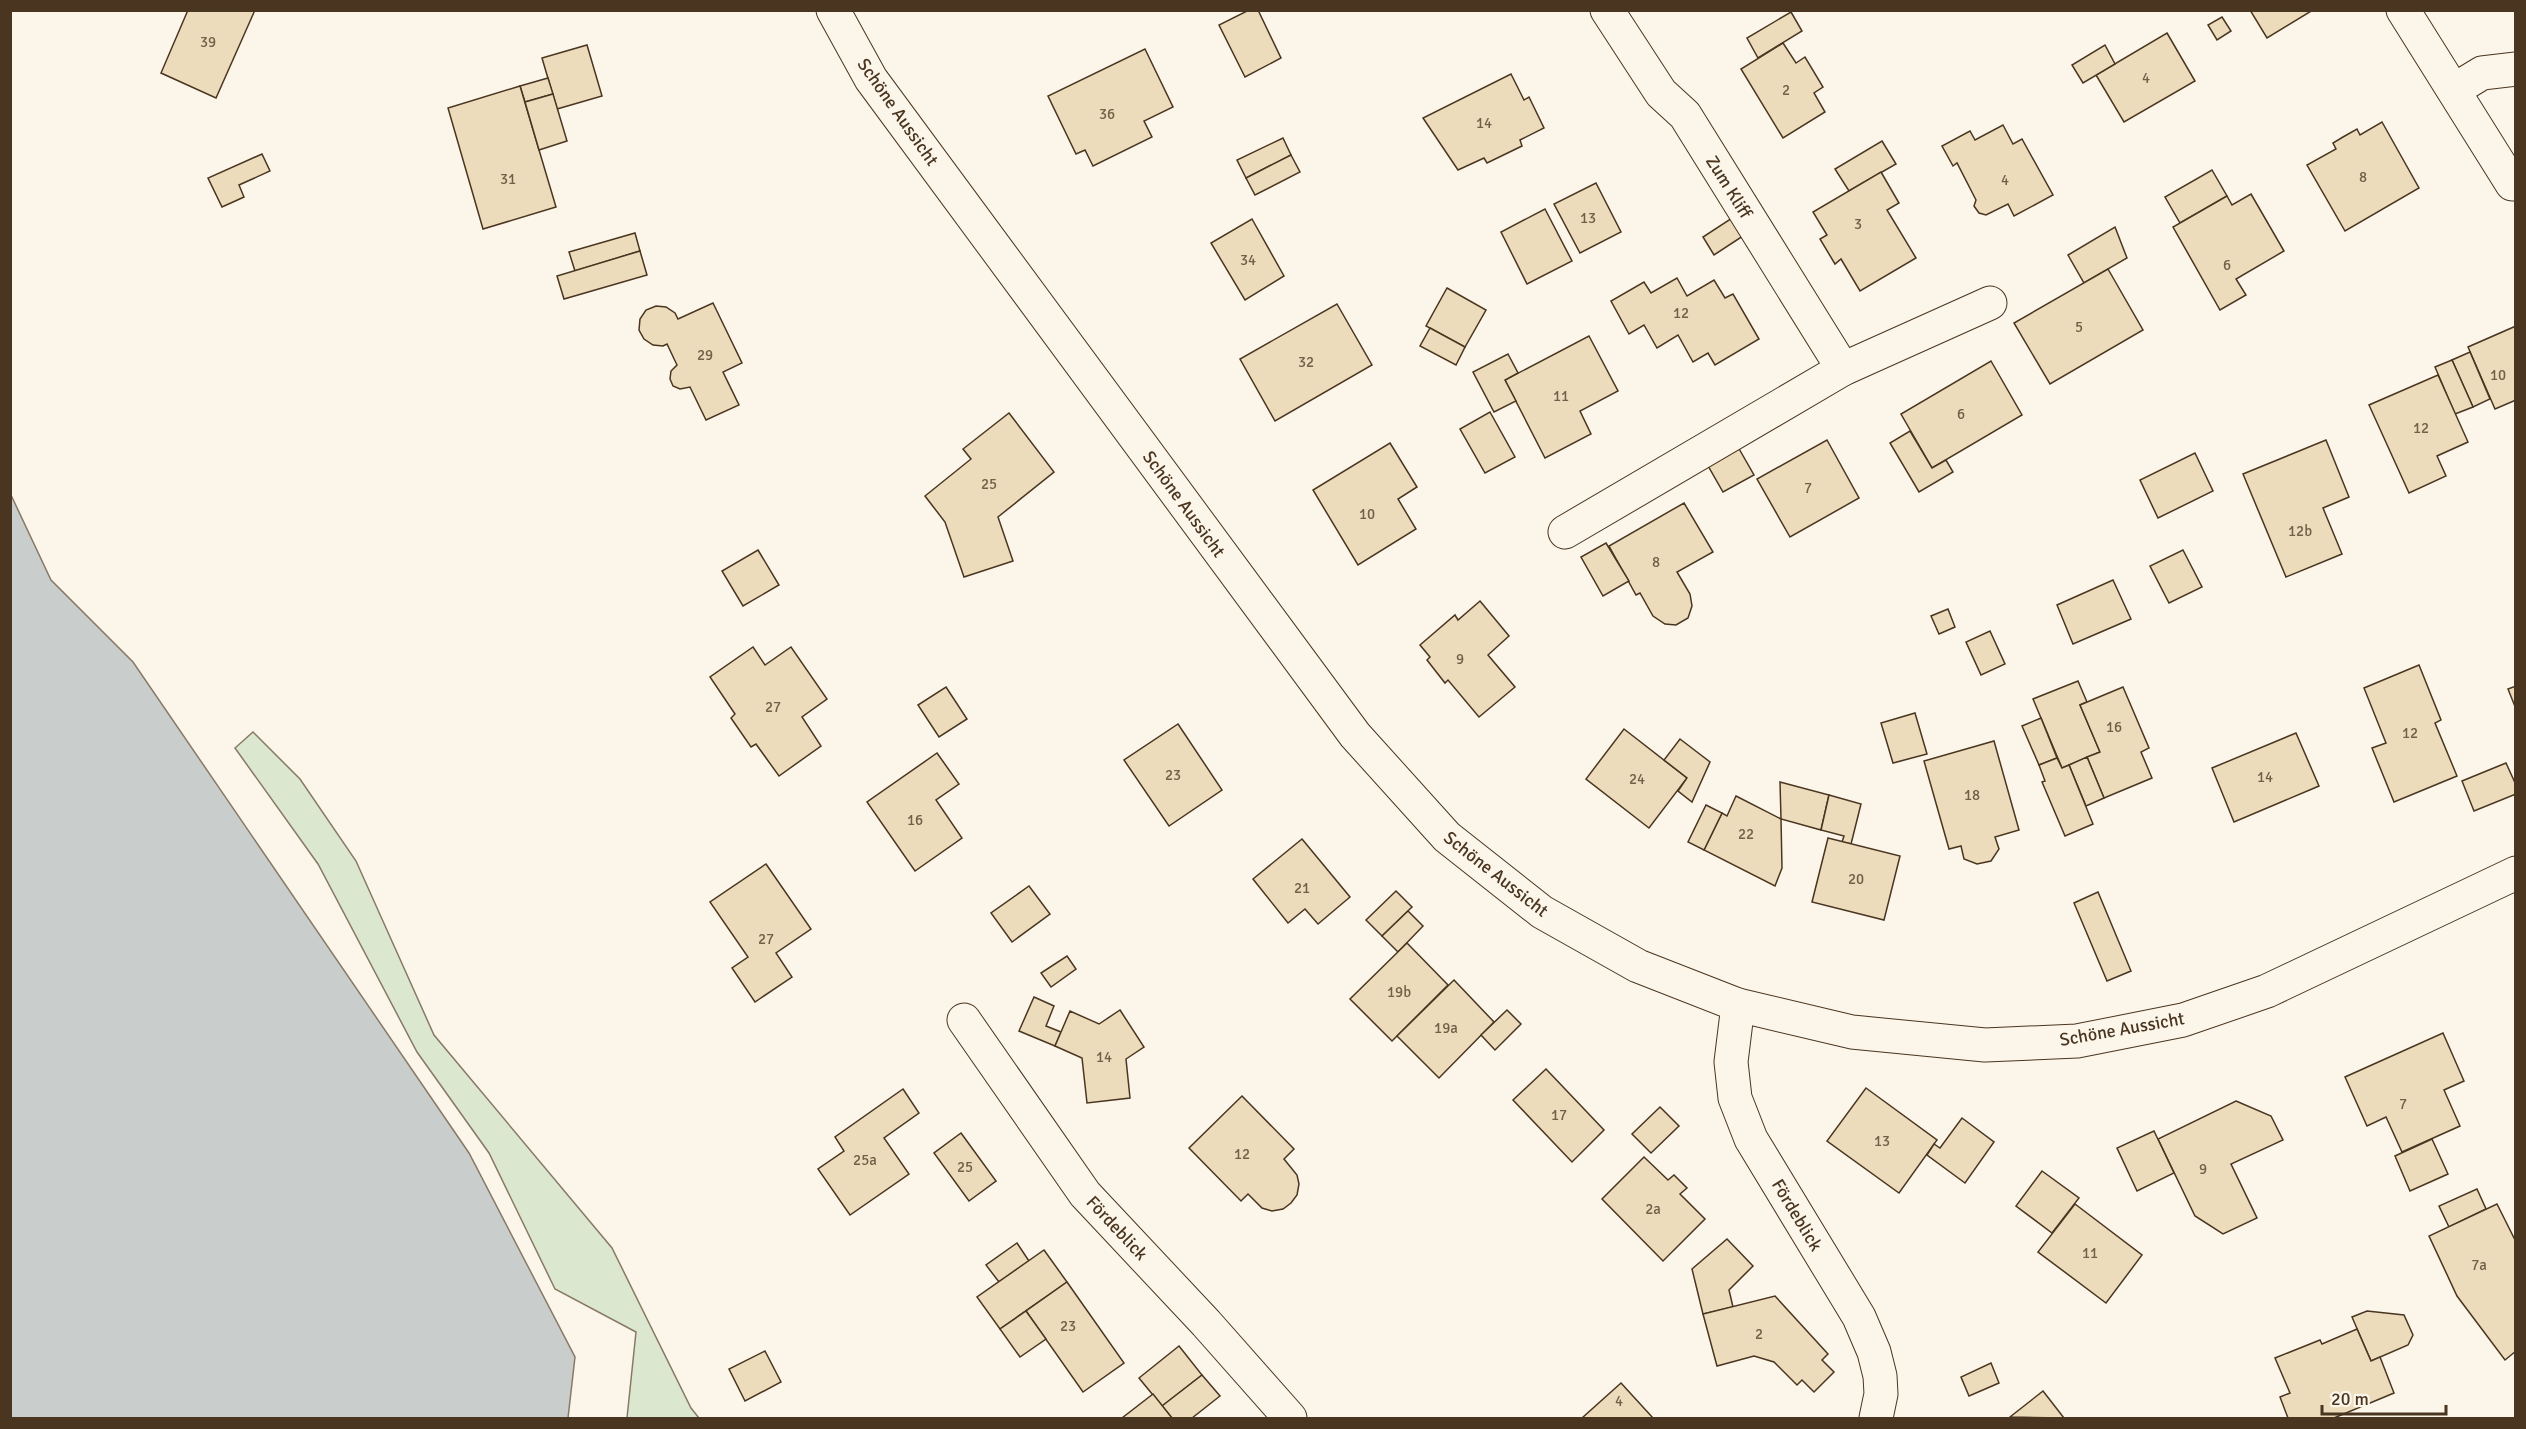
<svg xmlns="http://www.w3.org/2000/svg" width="2526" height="1429" font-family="Signika,sans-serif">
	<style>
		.green { fill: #dce7d0; stroke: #887966; stroke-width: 1.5 }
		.water { fill: #c9cecd; stroke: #887966; stroke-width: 1.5 }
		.building { fill: #ecdcbc; stroke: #4a3520; stroke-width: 1.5 }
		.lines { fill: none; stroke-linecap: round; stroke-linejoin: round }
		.minor-casing { stroke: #4a3520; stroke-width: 35 }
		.minor { stroke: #fbf6e9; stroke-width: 33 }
		.labels { text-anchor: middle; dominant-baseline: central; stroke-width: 4.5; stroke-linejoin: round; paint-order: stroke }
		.number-label { font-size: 15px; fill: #725f47 }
		.street-label { font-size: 18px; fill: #4a3520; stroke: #fbf6e9 }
	</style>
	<rect width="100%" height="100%" fill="#fbf6e9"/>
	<!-- green -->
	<path class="green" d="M253,732L300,779L356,861L434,1035L612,1248L691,1408L699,1418H627L636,1332L555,1289L489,1153L417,1052L318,864L235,748Z"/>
	<!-- water -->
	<path class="water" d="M11,495L51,580L133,662L469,1153L575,1357L568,1418H11Z"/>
	<!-- building -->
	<g class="building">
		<path d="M188,10H255L216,98L161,73Z"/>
		<path d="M1249,10H1258L1281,58L1245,77L1219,25Z"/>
		<path d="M2250,10H2313L2267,38Z"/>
		<path d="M1791,12L1802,31L1758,58L1747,38Z"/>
		<path d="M2222,17L2231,31L2217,40L2208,25Z"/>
		<path d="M2167,33L2195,81L2124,122L2096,75Z"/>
		<path d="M1783,43L1796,63L1805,57L1823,87L1814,93L1825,112L1783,138L1741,69Z"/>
		<path d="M587,45L602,96L557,109L542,58Z"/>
		<path d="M2105,45L2115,64L2083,83L2072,65Z"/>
		<path d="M1145,49L1173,107L1144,121L1152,137L1093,166L1085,150L1076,154L1048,96Z"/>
		<path d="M1511,74L1524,100L1529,97L1544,128L1520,140L1522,146L1487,163L1484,158L1458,170L1423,118Z"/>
		<path d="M548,78L553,94L525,102L520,86Z"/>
		<path d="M520,86L556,207L483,229L448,108Z"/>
		<path d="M553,94L567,141L539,150L525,102Z"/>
		<path d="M2382,122L2419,188L2345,231L2307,165L2336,149L2333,143L2343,137L2357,129L2360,135Z"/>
		<path d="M2003,125L2013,144L2022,139L2053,195L2014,216L2008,204L1986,215L1979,213L1974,206L1976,200L1957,163L1953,166L1942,146L1970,131L1975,140Z"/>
		<path d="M1283,138L1291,155L1246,178L1237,160Z"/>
		<path d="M1882,141L1896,164L1849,191L1835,169Z"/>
		<path d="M262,154L270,171L239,185L244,197L222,207L208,178Z"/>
		<path d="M1291,155L1300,172L1255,195L1246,178Z"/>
		<path d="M2212,170L2227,196L2180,223L2165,197Z"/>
		<path d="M1881,172L1899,203L1887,210L1916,258L1860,291L1841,259L1835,264L1820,239L1827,235L1813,212Z"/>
		<path d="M1596,183L1621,232L1580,253L1554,204Z"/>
		<path d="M2251,194L2284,251L2236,279L2246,295L2220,310L2173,227L2227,196L2232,205Z"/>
		<path d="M1545,209L1572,261L1527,284L1501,232Z"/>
		<path d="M1732,218L1743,236L1714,255L1703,237Z"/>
		<path d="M1252,219L1284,276L1245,300L1211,243Z"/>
		<path d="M2115,227L2127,258L2084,283L2068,255Z"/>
		<path d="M635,233L640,251L575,271L569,252Z"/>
		<path d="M640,251L647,275L564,299L557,276Z"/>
		<path d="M2108,269L2143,330L2050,384L2014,323Z"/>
		<path d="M1677,278L1687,296L1714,280L1725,298L1733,294L1759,339L1715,365L1708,353L1693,362L1678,335L1657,348L1644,325L1629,334L1611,301L1644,282L1651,293Z"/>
		<path d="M1447,288L1486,310L1465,347L1426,326Z"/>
		<path d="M713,303L742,363L723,372L739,405L706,420L690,387L680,389L673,386L670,379L671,371L677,365L667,344L663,346L653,345L644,339L639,330L640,319L646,310L656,306L666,307L675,313L678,319Z"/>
		<path d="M1337,304L1372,365L1275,421L1240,359Z"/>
		<path d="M2516,326V400L2495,409L2468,347Z"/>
		<path d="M1430,328L1465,347L1456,365L1420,346Z"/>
		<path d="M1589,336L1618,391L1580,411L1591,434L1545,458L1505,380Z"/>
		<path d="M2470,352L2490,399L2473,407L2452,360Z"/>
		<path d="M1508,354L1518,373L1505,380L1516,401L1494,412L1473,372Z"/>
		<path d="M2452,360L2473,407L2455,414L2435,367Z"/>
		<path d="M1991,361L2022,415L1932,468L1901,414Z"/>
		<path d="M2438,375L2468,442L2437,456L2446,476L2409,493L2369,405Z"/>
		<path d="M1490,412L1515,457L1485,473L1460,429Z"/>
		<path d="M1009,413L1054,472L998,517L1013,561L964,577L945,522L925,496L971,459L963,449Z"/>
		<path d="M1910,431L1932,468L1946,460L1953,472L1919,492L1890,443Z"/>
		<path d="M1827,440L1859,498L1790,537L1757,479Z"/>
		<path d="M2326,440L2349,497L2323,508L2342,554L2286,577L2243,474Z"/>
		<path d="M1390,443L1417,487L1398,499L1416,529L1358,565L1313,490Z"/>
		<path d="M1738,447L1754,475L1723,492L1707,464Z"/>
		<path d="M2195,453L2213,491L2158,518L2140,480Z"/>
		<path d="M1684,503L1713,552L1677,572L1690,594L1692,606L1688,618L1676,625L1665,624L1653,616L1640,593L1636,595L1609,546Z"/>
		<path d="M1606,543L1629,581L1603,596L1581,557Z"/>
		<path d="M758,550L779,585L743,606L722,571Z"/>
		<path d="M2183,550L2202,587L2169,603L2150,566Z"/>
		<path d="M2113,580L2131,619L2073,644L2057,605Z"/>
		<path d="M1480,601L1509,636L1488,655L1515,687L1479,717L1448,680L1445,683L1427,660L1430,657L1420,645L1455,615L1458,620Z"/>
		<path d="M1948,609L1955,627L1939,634L1931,616Z"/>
		<path d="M1990,631L2005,664L1981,675L1966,642Z"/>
		<path d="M753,647L765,665L791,647L827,699L802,717L821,746L779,776L756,744L751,747L731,718L735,714L710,677Z"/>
		<path d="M2419,665L2441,720L2435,723L2457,776L2394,802L2372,748L2386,743L2364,688Z"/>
		<path d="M2078,681L2087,702L2080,705L2100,752L2062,768L2033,699Z"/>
		<path d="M2516,686V709L2508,689Z"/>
		<path d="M946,687L967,719L939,737L918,705Z"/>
		<path d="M2123,687L2149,748L2141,752L2152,778L2104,798L2087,757L2100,752L2080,705Z"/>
		<path d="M1915,713L1927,754L1893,763L1881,723Z"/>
		<path d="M2041,718L2057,758L2039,765L2022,726Z"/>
		<path d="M1178,724L1222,790L1169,826L1124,760Z"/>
		<path d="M1624,729L1687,778L1649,828L1586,779Z"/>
		<path d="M2296,733L2319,786L2234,822L2212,768Z"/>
		<path d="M1680,739L1710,762L1692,802L1678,791L1687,778L1664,760Z"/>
		<path d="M1994,741L2019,830L1995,837L1999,849L1991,861L1977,864L1964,859L1961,846L1949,849L1924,761Z"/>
		<path d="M937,753L959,784L936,800L962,838L915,871L867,802Z"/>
		<path d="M2087,757L2104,798L2086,806L2069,765Z"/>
		<path d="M2057,758L2062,768L2069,765L2093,824L2065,836L2042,782L2045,781L2039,765Z"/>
		<path d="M2506,763L2516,785V794L2474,811L2462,781Z"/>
		<path d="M1780,782L1829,795L1821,830L1781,819Z"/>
		<path d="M1829,795L1861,804L1851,844L1842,842L1844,836L1821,830Z"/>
		<path d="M1736,796L1781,819L1782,868L1775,886L1704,850L1722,813L1727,816Z"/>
		<path d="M1706,805L1722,813L1704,850L1688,842Z"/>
		<path d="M1828,838L1900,856L1884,920L1812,902Z"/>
		<path d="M1302,839L1350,897L1318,924L1305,909L1288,923L1253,879Z"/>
		<path d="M766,864L811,929L776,953L792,977L755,1002L732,968L748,957L710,902Z"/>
		<path d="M1029,886L1050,914L1012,942L991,913Z"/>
		<path d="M1396,891L1412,907L1382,936L1366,920Z"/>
		<path d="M2098,892L2131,971L2107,981L2074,903Z"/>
		<path d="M1408,911L1423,926L1398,952L1382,936Z"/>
		<path d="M1407,943L1448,985L1392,1041L1350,999Z"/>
		<path d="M1067,956L1076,969L1051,987L1041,973Z"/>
		<path d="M1454,980L1494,1022L1439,1078L1397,1036Z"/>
		<path d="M1034,997L1054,1006L1046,1026L1061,1032L1055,1046L1019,1031Z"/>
		<path d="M1120,1010L1144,1047L1126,1059L1130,1098L1087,1103L1082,1058L1055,1046L1070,1011L1099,1024Z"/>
		<path d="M1507,1010L1521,1024L1495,1050L1481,1035Z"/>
		<path d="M2443,1033L2464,1081L2444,1090L2460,1126L2402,1152L2386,1117L2367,1126L2345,1077Z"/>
		<path d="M1546,1069L1604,1130L1572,1162L1513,1100Z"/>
		<path d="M1866,1088L1937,1140L1899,1193L1827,1141Z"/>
		<path d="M903,1089L919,1113L884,1138L909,1174L850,1215L818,1169L844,1151L835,1137Z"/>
		<path d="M1242,1096L1294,1149L1284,1159L1297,1175L1299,1184L1297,1195L1291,1203L1283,1209L1272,1211L1262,1208L1248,1194L1241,1201L1189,1148Z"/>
		<path d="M2236,1101L2271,1116L2283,1140L2231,1164L2257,1218L2223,1234L2195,1216L2158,1139Z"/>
		<path d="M1660,1107L1679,1126L1651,1153L1632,1134Z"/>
		<path d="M1962,1118L1994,1142L1965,1183L1927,1155L1934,1144L1940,1148Z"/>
		<path d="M2154,1131L2174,1173L2137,1191L2117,1148Z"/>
		<path d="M961,1133L996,1181L969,1201L934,1153Z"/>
		<path d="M2432,1139L2448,1174L2410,1191L2395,1156Z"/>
		<path d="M1644,1157L1668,1180L1674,1175L1687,1188L1680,1194L1705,1219L1663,1261L1602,1199Z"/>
		<path d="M2042,1171L2079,1198L2052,1233L2016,1206Z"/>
		<path d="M2477,1189L2486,1209L2449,1227L2439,1206Z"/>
		<path d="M2075,1204L2142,1255L2106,1303L2038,1252Z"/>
		<path d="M2497,1204L2516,1242V1351L2505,1360L2457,1296L2429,1236Z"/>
		<path d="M1727,1239L1753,1266L1729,1290L1733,1307L1703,1314L1692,1269Z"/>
		<path d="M1017,1243L1029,1261L999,1282L986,1265Z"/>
		<path d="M1044,1250L1067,1282L1000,1329L977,1297Z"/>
		<path d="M1067,1282L1124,1363L1083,1392L1026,1311Z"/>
		<path d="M1775,1296L1828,1354L1822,1360L1834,1372L1814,1392L1802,1380L1797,1385L1774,1362L1754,1356L1717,1366L1703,1314Z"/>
		<path d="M1026,1311L1046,1339L1020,1357L1000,1329Z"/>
		<path d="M2367,1311L2404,1315L2413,1335L2408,1345L2371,1361L2352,1317Z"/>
		<path d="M2357,1329L2371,1361L2380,1357L2394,1393L2334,1418H2288L2280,1397L2290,1393L2275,1358L2320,1340L2322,1344Z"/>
		<path d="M1179,1346L1202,1375L1162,1406L1139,1378Z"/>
		<path d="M765,1351L781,1382L745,1401L729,1369Z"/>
		<path d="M1991,1363L1999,1383L1969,1396L1961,1377Z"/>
		<path d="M1202,1375L1220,1396L1192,1418H1172L1162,1406Z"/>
		<path d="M1621,1383L1653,1418H1582Z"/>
		<path d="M2043,1391L2064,1418L2010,1417Z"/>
		<path d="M1153,1394L1172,1418H1122Z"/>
	</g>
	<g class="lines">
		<defs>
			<g id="minor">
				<path d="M833,10L871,79L1355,735L1447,837L1542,912L1638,966L1738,1005L1852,1032L1985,1045L2077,1041L2183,1020L2267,991L2516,873"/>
				<path d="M1607,10L1661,93L1685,115L1843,369"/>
				<path d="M2403,10L2512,184L2516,181"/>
				<path d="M2454,90L2482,73L2516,69"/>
				<path d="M1565,532L1843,369L1990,303"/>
				<path d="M1738,1005L1731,1062L1735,1098L1751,1139L1859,1317L1874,1352L1880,1376L1881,1394L1876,1418"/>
				<path d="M964,1020L1085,1194L1206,1323L1290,1418"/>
			</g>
		</defs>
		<!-- minor casing -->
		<use href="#minor" class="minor-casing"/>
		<!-- minor -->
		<use href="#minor" class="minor"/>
	</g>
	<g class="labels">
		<!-- number labels -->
		<g class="number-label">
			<text x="208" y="42">39</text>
			<text x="2146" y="78">4</text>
			<text x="1786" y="90">2</text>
			<text x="1107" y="114">36</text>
			<text x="1484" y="123">14</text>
			<text x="2363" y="177">8</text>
			<text x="508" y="179">31</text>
			<text x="2005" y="180">4</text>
			<text x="1588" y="218">13</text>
			<text x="1858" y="224">3</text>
			<text x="1248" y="260">34</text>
			<text x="2227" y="265">6</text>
			<text x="1681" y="313">12</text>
			<text x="2079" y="327">5</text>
			<text x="705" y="355">29</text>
			<text x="1306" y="362">32</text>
			<text x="2498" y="375">10</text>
			<text x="1561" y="396">11</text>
			<text x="1961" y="414">6</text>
			<text x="2421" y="428">12</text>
			<text x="989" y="484">25</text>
			<text x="1808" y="488">7</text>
			<text x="1367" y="514">10</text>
			<text x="2300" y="531">12b</text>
			<text x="1656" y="562">8</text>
			<text x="1460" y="659">9</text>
			<text x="773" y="707">27</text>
			<text x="2114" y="727">16</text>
			<text x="2410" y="733">12</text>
			<text x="1173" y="775">23</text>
			<text x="2265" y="777">14</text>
			<text x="1637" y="779">24</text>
			<text x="1972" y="795">18</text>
			<text x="915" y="820">16</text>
			<text x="1746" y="834">22</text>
			<text x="1856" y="879">20</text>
			<text x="1302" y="888">21</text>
			<text x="766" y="939">27</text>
			<text x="1399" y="992">19b</text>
			<text x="1446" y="1028">19a</text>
			<text x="1104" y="1057">14</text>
			<text x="2403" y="1104">7</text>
			<text x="1559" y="1115">17</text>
			<text x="1882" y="1141">13</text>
			<text x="1242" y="1154">12</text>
			<text x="865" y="1160">25a</text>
			<text x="965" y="1167">25</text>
			<text x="2203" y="1169">9</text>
			<text x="1653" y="1209">2a</text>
			<text x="2090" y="1253">11</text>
			<text x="2479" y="1265">7a</text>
			<text x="1068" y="1326">23</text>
			<text x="1759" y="1334">2</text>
			<text x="1619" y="1401">4</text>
		</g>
		<!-- street labels -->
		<g class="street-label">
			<text transform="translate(898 112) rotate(55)">Schöne Aussicht</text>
			<text transform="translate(1729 187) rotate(58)">Zum Kliff</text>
			<text transform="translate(1184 504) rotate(54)">Schöne Aussicht</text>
			<text transform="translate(1496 874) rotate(38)">Schöne Aussicht</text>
			<text transform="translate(2122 1029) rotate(-10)">Schöne Aussicht</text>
			<text transform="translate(1797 1215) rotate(59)">Fördeblick</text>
			<text transform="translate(1117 1228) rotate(47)">Fördeblick</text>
		</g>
	</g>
	<!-- border -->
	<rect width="2526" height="1429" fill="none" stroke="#4a3520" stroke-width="24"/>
	<!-- scale -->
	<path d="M2322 1405v9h124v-9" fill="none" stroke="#4a3520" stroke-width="3"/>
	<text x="2331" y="1405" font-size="18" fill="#4a3520" stroke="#fbf6e9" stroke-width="4.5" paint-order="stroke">20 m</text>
</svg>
